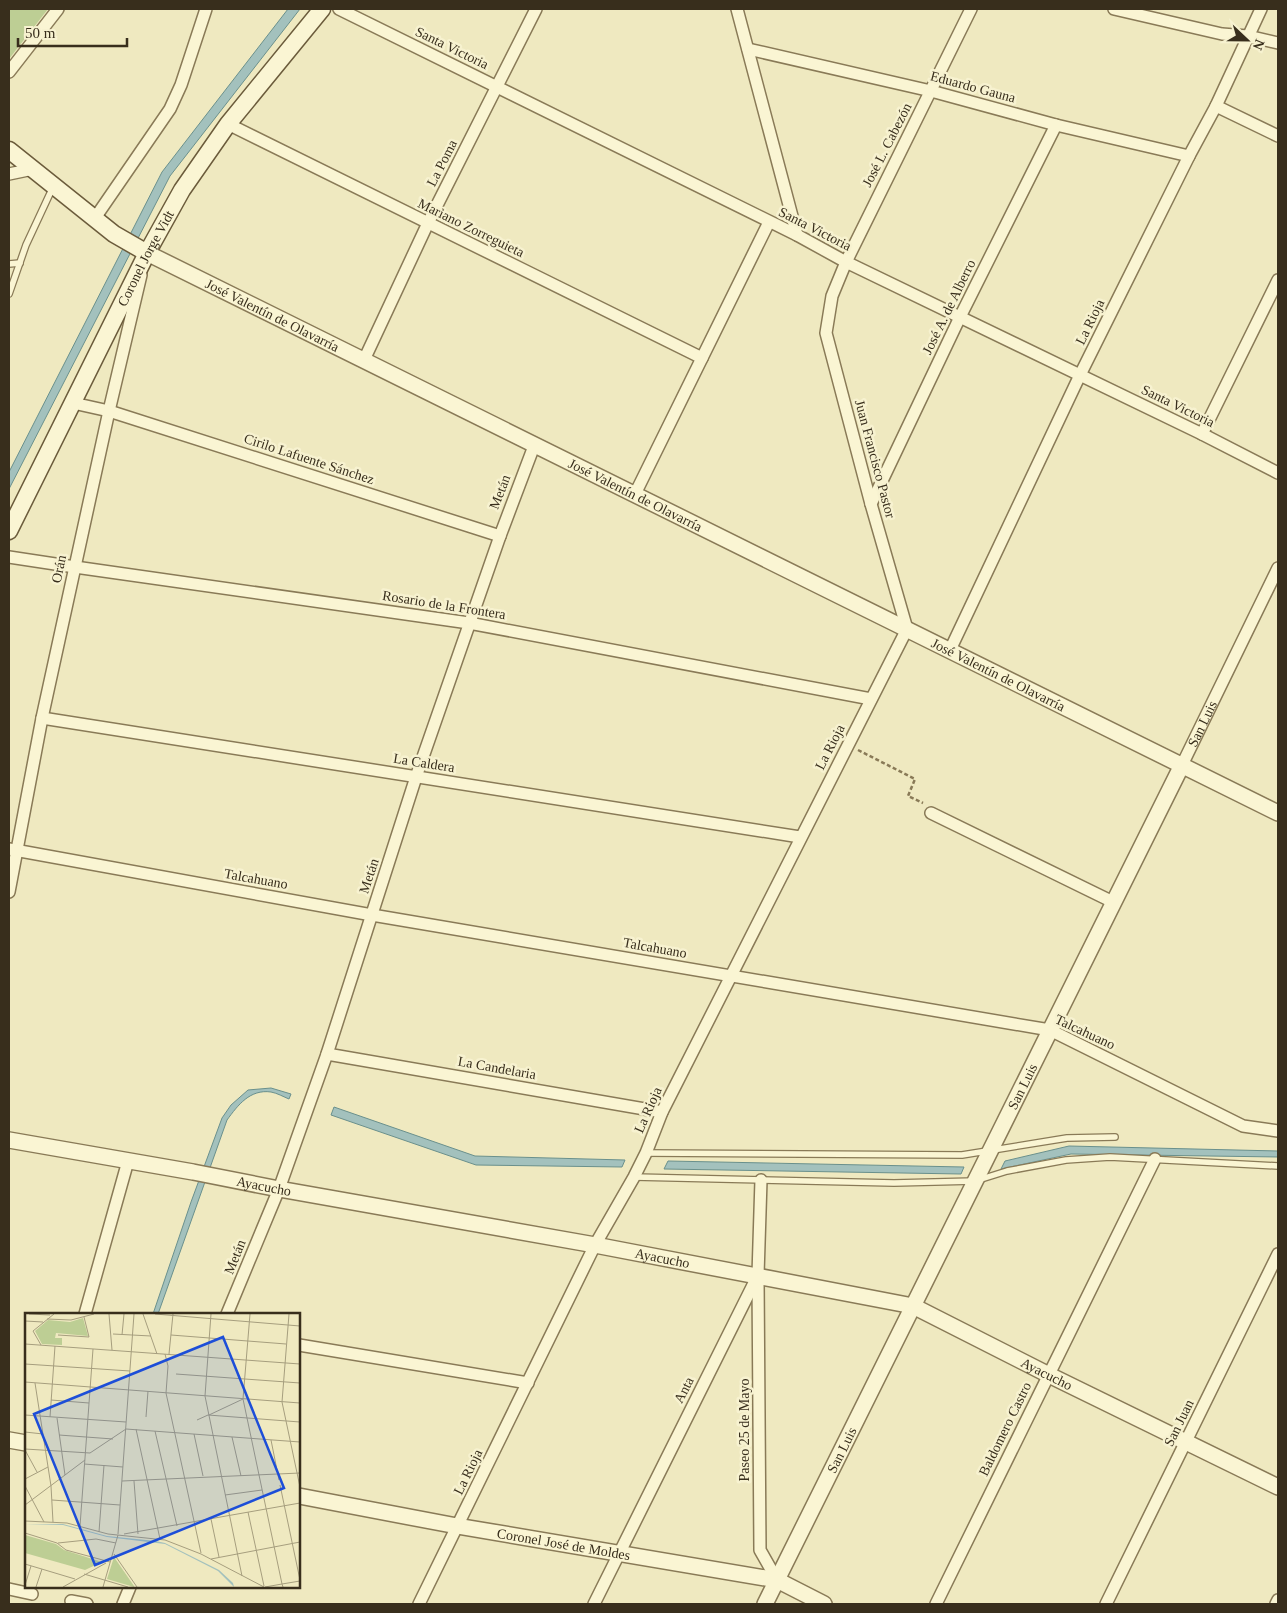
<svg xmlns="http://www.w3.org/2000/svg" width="1287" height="1613" font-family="'Times New Roman',serif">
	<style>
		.green { fill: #bdce94 }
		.water { fill: #a3c1bd; stroke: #6a908c }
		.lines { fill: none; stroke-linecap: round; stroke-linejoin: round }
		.service-casing { stroke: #897a57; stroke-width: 8 }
		.minor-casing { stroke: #897a57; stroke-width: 14 }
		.tertiary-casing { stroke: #897a57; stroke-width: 18 }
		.secondary-casing { stroke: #6b5b3b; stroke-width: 19 }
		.path { stroke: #897a57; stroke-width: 2.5; stroke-dasharray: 4 2.5; stroke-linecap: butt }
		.service { stroke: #faf5d3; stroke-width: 5.5 }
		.minor { stroke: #faf5d3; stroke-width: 11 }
		.tertiary { stroke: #faf5d3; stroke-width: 15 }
		.secondary { stroke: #faf5d3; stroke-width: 16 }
		.labels { text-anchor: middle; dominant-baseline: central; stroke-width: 5; stroke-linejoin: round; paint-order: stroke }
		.street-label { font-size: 14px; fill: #382e1c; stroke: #f7f2d0 }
		.inset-road { fill: none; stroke: #a69e7e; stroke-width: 1 }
		.view { fill: #1d4ed8; fill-opacity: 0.15; stroke: #1d4ed8; stroke-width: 2.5 }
		.inset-edge { fill: none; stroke: #382e1c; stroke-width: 2.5 }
	</style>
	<rect width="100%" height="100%" fill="#efe9c0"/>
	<!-- green -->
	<path class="green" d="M9,9H48L9,59Z"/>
	<!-- water -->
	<g class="water">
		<path d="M288,9H300L170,176L9,489V472L162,172Z"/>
		<path d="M271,1088L291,1094L289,1099C284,1097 277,1093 271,1092C250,1089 238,1105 227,1120L158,1314H153L191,1202L222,1118L231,1105L248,1090Z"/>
		<path d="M334,1107L475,1156L625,1160L622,1167L476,1165L331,1115Z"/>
		<path d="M1069,1146L1278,1151V1157L1071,1154L1001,1169L1005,1161Z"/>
		<path d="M668,1161L964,1167L961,1174L664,1169Z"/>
	</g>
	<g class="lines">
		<defs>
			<g id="service">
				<path d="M9,264L20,263"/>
				<path d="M9,294L26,245L53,187"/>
				<path d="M646,1153L962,1155L1067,1138L1115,1137"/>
				<path d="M634,1177L894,1183L975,1181L1007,1171L1066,1160L1110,1157L1278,1166"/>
			</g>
			<g id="minor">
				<path d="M339,9L797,235L846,262L1202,434L1278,473"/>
				<path d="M737,9L797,235"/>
				<path d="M1114,9L1222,34L1248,36L1278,43"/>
				<path d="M748,49L931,91L1056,125L1189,156"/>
				<path d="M9,72L58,9"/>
				<path d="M1216,106L1278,136"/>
				<path d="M228,124L702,358"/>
				<path d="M9,174L33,169"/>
				<path d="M95,218L170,109L181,85L206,9"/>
				<path d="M364,360L428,223L536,9"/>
				<path d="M73,403L109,411L500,536"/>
				<path d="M1202,434L1278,280"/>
				<path d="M635,494L769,222"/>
				<path d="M871,504L960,317L1056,125"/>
				<path d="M9,557L75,567L469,623L871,699"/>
				<path d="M950,650L1080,375L1189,156L1216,106L1261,9"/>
				<path d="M42,718L800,837"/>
				<path id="s1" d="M1182,765L1278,568"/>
				<path d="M931,813L1113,902"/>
				<path d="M9,849L372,915L1050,1030L1243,1126L1278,1131"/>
				<path d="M9,892L42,718L109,411L141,275"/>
				<path d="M327,1054L662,1112"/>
				<path d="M758,1279L760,1550L777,1580"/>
				<path d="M85,1314L128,1161"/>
				<path d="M227,1314L279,1189L327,1054L416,777L500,536L534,446"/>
				<path d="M299,1345L528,1383"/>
				<path d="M9,1589L32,1594"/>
				<path d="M71,1601L87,1604"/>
				<path d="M123,1604L130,1587"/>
				<path d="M419,1604L595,1245L634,1177L646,1153L662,1112L907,629L871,504L826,333L832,296L846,262L971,9"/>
				<path d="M594,1604L758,1275L761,1180"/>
				<path d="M936,1604L1155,1159"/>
				<path d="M1106,1604L1278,1254"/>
				<path d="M1276,1604L1278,1600"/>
			</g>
			<g id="tertiary">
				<path id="s2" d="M147,253L1278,813"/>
				<path id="s3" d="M9,1140L193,1172L279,1189L595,1245L913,1306L1049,1375L1278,1487"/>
				<path d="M9,1440L26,1443"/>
				<path id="s4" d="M299,1496L457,1526L777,1580L824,1604"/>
				<path id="s5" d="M765,1604L1182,765"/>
			</g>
			<g id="secondary">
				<path d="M9,150L114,234L147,253"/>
				<path id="s6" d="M9,531L147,253L182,190L228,124L322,9"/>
			</g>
		</defs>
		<!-- service casing -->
		<use href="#service" class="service-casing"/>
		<!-- minor casing -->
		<use href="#minor" class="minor-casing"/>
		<!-- tertiary casing -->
		<use href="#tertiary" class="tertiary-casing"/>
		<!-- secondary casing -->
		<use href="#secondary" class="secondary-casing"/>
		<!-- path -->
		<path class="path" d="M858,750L915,779L908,796L923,803"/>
		<!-- service -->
		<use href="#service" class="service"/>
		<!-- minor -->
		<use href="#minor" class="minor"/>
		<!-- tertiary -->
		<use href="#tertiary" class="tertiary"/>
		<!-- secondary -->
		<use href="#secondary" class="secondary"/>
	</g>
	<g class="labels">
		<!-- street labels -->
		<g class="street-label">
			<text transform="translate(452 48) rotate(26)">Santa Victoria</text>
			<text transform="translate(973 87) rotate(15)">Eduardo Gauna</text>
			<text transform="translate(887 145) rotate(-63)">José L. Cabezón</text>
			<text transform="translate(442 163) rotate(-63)">La Poma</text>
			<text transform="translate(471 228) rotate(26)">Mariano Zorreguieta</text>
			<text transform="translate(815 229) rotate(27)">Santa Victoria</text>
			<text stroke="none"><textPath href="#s6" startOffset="305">Coronel Jorge Vidt</textPath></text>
			<text transform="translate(949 307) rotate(-64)">José A. de Alberro</text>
			<text stroke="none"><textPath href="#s2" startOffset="140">José Valentín de Olavarría</textPath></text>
			<text transform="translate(1090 322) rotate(-64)">La Rioja</text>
			<text transform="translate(1178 406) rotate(26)">Santa Victoria</text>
			<text transform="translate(309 459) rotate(18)">Cirilo Lafuente Sánchez</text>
			<text transform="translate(875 459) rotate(75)">Juan Francisco Pastor</text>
			<text transform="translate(500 492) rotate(-69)">Metán</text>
			<text stroke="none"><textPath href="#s2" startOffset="545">José Valentín de Olavarría</textPath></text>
			<text transform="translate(59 569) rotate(-78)">Orán</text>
			<text transform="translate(444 605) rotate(9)">Rosario de la Frontera</text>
			<text stroke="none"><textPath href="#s2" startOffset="950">José Valentín de Olavarría</textPath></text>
			<text stroke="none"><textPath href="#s1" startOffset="46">San Luis</textPath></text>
			<text transform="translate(830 747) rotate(-63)">La Rioja</text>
			<text transform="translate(424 763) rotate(9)">La Caldera</text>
			<text transform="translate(369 876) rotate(-72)">Metán</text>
			<text transform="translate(256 879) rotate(10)">Talcahuano</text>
			<text transform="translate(655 948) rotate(10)">Talcahuano</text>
			<text transform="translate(1085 1032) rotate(25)">Talcahuano</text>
			<text transform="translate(497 1068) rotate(10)">La Candelaria</text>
			<text stroke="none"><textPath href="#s5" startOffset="578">San Luis</textPath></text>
			<text transform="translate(648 1110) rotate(-66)">La Rioja</text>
			<text stroke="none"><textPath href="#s3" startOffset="259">Ayacucho</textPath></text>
			<text transform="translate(235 1257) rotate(-68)">Metán</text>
			<text stroke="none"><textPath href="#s3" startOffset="664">Ayacucho</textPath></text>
			<text stroke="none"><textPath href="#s3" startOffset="1069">Ayacucho</textPath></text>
			<text transform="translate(684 1390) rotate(-63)">Anta</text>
			<text transform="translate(1179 1423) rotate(-64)">San Juan</text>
			<text transform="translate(1005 1429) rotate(-64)">Baldomero Castro</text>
			<text transform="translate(744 1430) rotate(-90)">Paseo 25 de Mayo</text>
			<text stroke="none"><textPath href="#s5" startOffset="172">San Luis</textPath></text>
			<text transform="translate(468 1472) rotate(-64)">La Rioja</text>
			<text stroke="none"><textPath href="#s4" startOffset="269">Coronel José de Moldes</textPath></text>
		</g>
	</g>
	<!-- overview -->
	<g transform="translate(25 1313)">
		<rect width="275" height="275" fill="#efe9c0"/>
		<path d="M58,5L63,23L31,20L30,25H37V32L17,31L10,18L23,7L45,9ZM0,222L31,231L39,237L77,249L60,257L0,240ZM89,244L109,273V274L82,266Z" fill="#bdce94"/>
		<path d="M38,211L82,223L131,228L140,230L194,257L208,270L209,274L193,258L140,231L82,224L38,212H0Z" fill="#a3c1bd"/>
		<path class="inset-road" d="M4,1L25,2M84,1L87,37M118,1L132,41M130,1L275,13M186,1L180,83L217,263M225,1L218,86L257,271L275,268M264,1L257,89L275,174M22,6L46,7L69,1M0,8L18,9M8,18L29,1M8,18L16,32M88,21L126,23M33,22L64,24L59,4M97,22L99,1M146,22L261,31M0,31L275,51M140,41L143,53L141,80L176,240M144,41L148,1M0,51L105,58M151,61L275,70M0,69L275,90M10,70L26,173L28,209M26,87L64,90M0,102L101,109M184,102L218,86M25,104L30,33M121,104L123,78M32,105L40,162M172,107L183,102L275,109M101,116L275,129M111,116L135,226M130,118L152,213M0,119L18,121M169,121L178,163M34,122L88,126M207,124L216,163M246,127L254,167M0,136L65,140L101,116M0,137L12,159M59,151L98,154M0,166L23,154M97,168L275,160M109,168L113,221M255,172L275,267M0,173L19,209M200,182L237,177M27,187L95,192M0,192L60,147M223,199L239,273M186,206L194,244M0,208L42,210L83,221L140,227L176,241L239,274M55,213L68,36M74,219L79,152M0,220L32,230L41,237L85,249M93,221L109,1M99,221L275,190M33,230L71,226L91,230M89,241L112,274M186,246L275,229M0,251L50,266M59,261L103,274M0,272L6,253M11,274L17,256M38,274L81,250M78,274L93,222M240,274L257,271L258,274"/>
		<path class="view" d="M198,24L259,175L70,252L9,101Z"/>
		<rect width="275" height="275" class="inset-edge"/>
	</g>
	<!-- border -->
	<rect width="1287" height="1613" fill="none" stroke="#382e1c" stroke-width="20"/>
	<!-- north arrow -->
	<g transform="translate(1247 40) rotate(112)" stroke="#f7f2d0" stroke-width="4" paint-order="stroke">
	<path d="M0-4L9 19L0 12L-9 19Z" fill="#382e1c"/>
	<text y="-8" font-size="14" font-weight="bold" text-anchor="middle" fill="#382e1c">N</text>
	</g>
	<!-- scale -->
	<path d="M18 38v8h109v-8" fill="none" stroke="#382e1c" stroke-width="2.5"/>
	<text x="25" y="38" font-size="15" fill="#382e1c" stroke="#f7f2d0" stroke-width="4" paint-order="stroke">50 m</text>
</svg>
